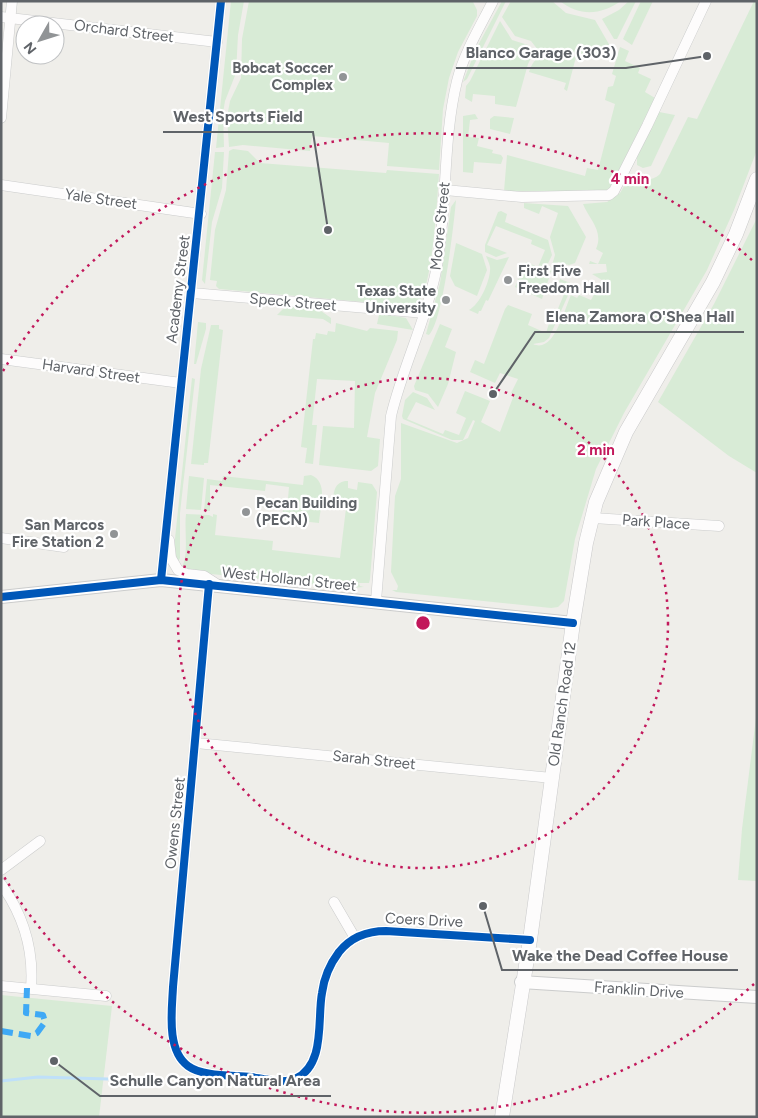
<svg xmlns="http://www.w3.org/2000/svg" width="758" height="1118" font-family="Figtree,sans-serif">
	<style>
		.green { fill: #d8ebd6 }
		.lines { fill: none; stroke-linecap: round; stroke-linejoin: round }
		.stream { stroke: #bfe0f9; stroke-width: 3 }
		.minor-casing { stroke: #cbcccc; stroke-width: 11 }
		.tertiary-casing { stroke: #cbcccc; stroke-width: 14 }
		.secondary-casing { stroke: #cacacb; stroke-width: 15 }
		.minor { stroke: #fdfcfc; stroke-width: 10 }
		.tertiary { stroke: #fdfcfc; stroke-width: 12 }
		.secondary { stroke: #fdfcfc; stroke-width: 14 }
		.quiet { stroke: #3fa9f5; stroke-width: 6; stroke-dasharray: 12 6; stroke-linecap: butt }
		.cycleway-casing { stroke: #fff; stroke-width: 11 }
		.cycleway { stroke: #0057b8; stroke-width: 8 }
		.ring { fill: none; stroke: #c2185b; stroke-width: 2.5; stroke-dasharray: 2.5 5 }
		.poi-dot { fill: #919496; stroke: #fff; stroke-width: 2 }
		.labels { text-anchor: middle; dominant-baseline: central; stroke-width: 4.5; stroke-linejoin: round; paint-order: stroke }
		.street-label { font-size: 15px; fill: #5f6368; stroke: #fff }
		.poi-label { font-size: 15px; font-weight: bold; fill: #5f6368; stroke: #fff; text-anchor: end }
		.centre { fill: #c2185b; stroke: #fff; stroke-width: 2.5 }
		.ring-label { font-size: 15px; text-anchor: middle; font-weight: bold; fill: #c2185b; stroke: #fff; stroke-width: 4.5; stroke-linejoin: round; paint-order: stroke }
		.leader { fill: none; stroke: #5f6368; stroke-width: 2 }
		.callout-dot { fill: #5f6368; stroke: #fff; stroke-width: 2 }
		.callout-label { font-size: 16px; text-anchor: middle; font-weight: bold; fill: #5f6368; stroke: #fff; stroke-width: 4.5; stroke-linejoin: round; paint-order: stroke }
	</style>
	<rect width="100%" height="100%" fill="#efeeea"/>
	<!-- green -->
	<g class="green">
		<path d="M231,1H244L238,35L236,73L225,101L223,113L224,147L216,148Z"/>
		<path d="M249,1L473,2L477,10V16L458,52L449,78L443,109L439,170L387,166L389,143L312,136L310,151L243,145L229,147L227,117L230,101L241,78L242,39Z"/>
		<path d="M502,1H506L467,79L463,82L476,49Z"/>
		<path d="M511,1H552L566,13L595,20L610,46V60L554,48L538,50L531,41L515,36L502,17Z"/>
		<path d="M560,1H621C601,15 580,17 560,1Z"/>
		<path d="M629,1H636L617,39H614L602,19L619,10Z"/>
		<path d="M641,1H653L632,45L623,39Z"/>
		<path d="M754,1H757V150L734,210L707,270L624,413L596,469L575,539L564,601L558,607L551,608L396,592L392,590H397L398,586L391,572L395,496L401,479V423L457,443L468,438L475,421L473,420L463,440H452L403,419L402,416L405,400L413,392L427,398L435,410L416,402L407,419L443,434L445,430L459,435L466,418L456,413L465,391L490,401L481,422L500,432L514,395L511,393L518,379L500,373L495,383L470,372L475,360L484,364L505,309L508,305L532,314L528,325L546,333L551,317L554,318L568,285L559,282L560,279L573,284L549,338L544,342L533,344C554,354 564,310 571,295L577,298L579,295L591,300L602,280L592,274L607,272L606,264H589L590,261L598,264L603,253L596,249C604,231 589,219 583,204L607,202L620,193L629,178C642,177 649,184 660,174L688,117L697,119Z"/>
		<path d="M500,21L512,40L528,45L534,52L528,64L516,107L495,104V96L473,94L472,102L465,98L466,86L470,81Z"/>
		<path d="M620,47L629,51L625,61L640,68L638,73L651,79L645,92L655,98L610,188L606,191H504L507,155L585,176L587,168L598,170L615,104L605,100L608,87L613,86L616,76L612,74Z"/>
		<path d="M555,52L576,57L567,91L564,89L566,83L529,72C533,59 541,52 555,52Z"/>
		<path d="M659,112L675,115L651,166L643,168L637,165V157Z"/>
		<path d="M475,114L478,119L470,120L468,137L479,138L477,146L493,150L492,153L501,155L503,158L501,164L474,162L473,173L463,172V116Z"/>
		<path d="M494,116L514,118L510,134L490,129V119Z"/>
		<path d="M233,149L248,151L260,163L386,173L387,170L439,174C437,201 433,282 419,302L408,306L219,289L216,286L217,281L210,280L215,230L226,190L229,151Z"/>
		<path d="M215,152H224L222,188L212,222L205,284L202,280Z"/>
		<path d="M456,200C454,224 443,321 429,335L426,334L440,283L451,207Z"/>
		<path d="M524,203L568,206L586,237L575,263L569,265L558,262L554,273L550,272L555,255L550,237L558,213L542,206L539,214L524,208Z"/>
		<path d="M501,211L507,214L505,222L548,240L552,255L544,272L550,275L542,299L515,287L526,262L538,267L545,250L531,244L532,240L496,226L487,245L507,253L496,257L485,252V245L498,212Z"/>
		<path d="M757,218V473L729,456L658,402L714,304Z"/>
		<path d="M456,243L482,254L487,270L477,296L455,286L450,276Z"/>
		<path d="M486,256L497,260L509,257L488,301L486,300L481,311H479L478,314L469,310C480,304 489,283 490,271C491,266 488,261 486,256Z"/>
		<path d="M295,305L314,306L331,318V324L323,319L277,315L283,309Z"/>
		<path d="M383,314L406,318L413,330L377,324L379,315Z"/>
		<path d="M198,322L206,323V329L196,364H194Z"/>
		<path d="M336,323L367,331L370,328L398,331L397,340L375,393L367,437L380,439L378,466L371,471L319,465L323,426L354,428L355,381L317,379L312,425H317L313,464L305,463L307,448L301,447L313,339H315L316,333L327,335L328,331L335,332Z"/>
		<path d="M440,324L452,329L445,347L456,352L448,384L438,407L428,394L415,390L414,386Z"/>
		<path d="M211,325H219V329L223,330L208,463H204V465L191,464L201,369Z"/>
		<path d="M192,378L195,379L180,513V558L178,562L174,548Z"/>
		<path d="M311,475C329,482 320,507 319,523L282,519L283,510H287L289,487L266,484L265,491L210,485V511H204L207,479L222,481L223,476L303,485L304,476Z"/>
		<path d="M189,476L204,478L201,510L186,509Z"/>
		<path d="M345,481H348V488L357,490L358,482L372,484L377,492L370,579L369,583H359L360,586L364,587L348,588L191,572L182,567C189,553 184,530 186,514L209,515L213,517V514L217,515L215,535L273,541L272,550L340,558L347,500L333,499C334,490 335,483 345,481Z"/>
		<path d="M757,710V881L738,880L742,829Z"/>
		<path d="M1,995L112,1006L99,1117H1Z"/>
	</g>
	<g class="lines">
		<!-- stream -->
		<path class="stream" d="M1,1081L38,1077L108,1079"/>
		<defs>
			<g id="minor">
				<path d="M1,17L217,42"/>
				<path d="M1,118L12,1"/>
				<path d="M1,185L201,214"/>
				<path d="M445,190L522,197L609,195L614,191L647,126L706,1"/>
				<path d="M192,293L425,313"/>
				<path d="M1,359L181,383"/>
				<path d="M593,518L719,526"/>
				<path d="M1,538L64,547"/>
				<path d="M169,540L171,558L178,570L187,574L204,576L218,585"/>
				<path d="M161,580L221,1"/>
				<path d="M209,584L173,987C172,1010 166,1050 188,1066C203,1077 232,1075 251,1077C264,1079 283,1084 295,1079C326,1065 317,1019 322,993C324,977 330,964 339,952C351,937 368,931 386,931L530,940"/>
				<path d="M376,601L391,416C403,366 426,321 436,271C448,208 442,142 457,81C464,53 480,27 493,1"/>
				<path d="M196,743L552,778"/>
				<path d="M1,870L40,841"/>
				<path d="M1,884C24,916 34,949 31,988"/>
				<path d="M334,902L355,938"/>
				<path d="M1,986L106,996"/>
			</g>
			<g id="tertiary">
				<path d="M1,597L161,580L573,623"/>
				<path d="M521,982L757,997"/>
			</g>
			<path id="secondary" d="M502,1117L530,940L573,623L586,543L596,502L626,432L713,282L736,234L757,179"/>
		</defs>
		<!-- minor casing -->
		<use href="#minor" class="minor-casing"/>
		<!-- tertiary casing -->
		<use href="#tertiary" class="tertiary-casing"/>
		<!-- secondary casing -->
		<use href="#secondary" class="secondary-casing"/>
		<!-- minor -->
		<use href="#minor" class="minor"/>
		<!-- tertiary -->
		<use href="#tertiary" class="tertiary"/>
		<!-- secondary -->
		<use href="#secondary" class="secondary"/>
		<!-- quiet -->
		<path class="quiet" d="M1,1031L31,1036L37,1033L45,1022L43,1015L26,1013L27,988"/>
		<defs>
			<g id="cycleway">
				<path d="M161,580L221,1"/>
				<path d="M209,584L173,987C172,1010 166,1050 188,1066C203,1077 232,1075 251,1077C264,1079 283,1084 295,1079C326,1065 317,1019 322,993C324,977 330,964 339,952C351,937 368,931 386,931L530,940"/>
				<path d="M1,597L161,580L573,623"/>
			</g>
		</defs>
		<!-- cycleway casing -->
		<use href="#cycleway" class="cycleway-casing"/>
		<!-- cycleway -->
		<use href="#cycleway" class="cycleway"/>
	</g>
	<!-- distance rings -->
	<g class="ring">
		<circle cx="423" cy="623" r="245"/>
		<path d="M754 984A490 490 0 0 1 3 875M3 371A490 490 0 0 1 754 262"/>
	</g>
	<!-- markers -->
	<g class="poi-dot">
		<circle cx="343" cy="77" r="5"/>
		<circle cx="508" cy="280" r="5"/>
		<circle cx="446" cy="300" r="5"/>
		<circle cx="246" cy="512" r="5"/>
		<circle cx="114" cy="534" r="5"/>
	</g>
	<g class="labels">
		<!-- street labels -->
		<g class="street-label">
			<text transform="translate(124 31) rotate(7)">Orchard Street</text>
			<text transform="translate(101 199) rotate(8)">Yale Street</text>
			<text transform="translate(440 226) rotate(-84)">Moore Street</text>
			<text transform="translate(178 289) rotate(-83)">Academy Street</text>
			<text transform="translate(293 302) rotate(5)">Speck Street</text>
			<text transform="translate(91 371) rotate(8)">Harvard Street</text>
			<text transform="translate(656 522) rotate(4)">Park Place</text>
			<text transform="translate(289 579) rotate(6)">West Holland Street</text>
			<text transform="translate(562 704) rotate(-82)">Old Ranch Road 12</text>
			<text transform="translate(374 760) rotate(6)">Sarah Street</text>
			<text transform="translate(175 823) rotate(-84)">Owens Street</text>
			<text transform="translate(424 920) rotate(3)">Coers Drive</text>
			<text transform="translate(639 990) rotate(4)">Franklin Drive</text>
		</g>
		<!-- poi labels -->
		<g class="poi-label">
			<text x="333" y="68">Bobcat Soccer<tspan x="333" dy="17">Complex</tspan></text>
			<text x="518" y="271" text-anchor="start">First Five<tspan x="518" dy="17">Freedom Hall</tspan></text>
			<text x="436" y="291">Texas State<tspan x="436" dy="17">University</tspan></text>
			<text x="256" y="503" text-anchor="start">Pecan Building<tspan x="256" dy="17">(PECN)</tspan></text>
			<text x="104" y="525">San Marcos<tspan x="104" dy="17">Fire Station 2</tspan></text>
		</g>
	</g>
	<circle cx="423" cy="623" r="8" class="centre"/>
	<g class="ring-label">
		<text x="630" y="184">4 min</text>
		<text x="596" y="455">2 min</text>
	</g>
	<!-- callouts -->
	<path class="leader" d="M707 56L626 68H456M328 230L313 132H163M493 394L535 332H744M483 906L502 970H738M54 1061L100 1096H331"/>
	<g class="callout-dot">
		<circle cx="707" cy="56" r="5"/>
		<circle cx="328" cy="230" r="5"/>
		<circle cx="493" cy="394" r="5"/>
		<circle cx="483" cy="906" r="5"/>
		<circle cx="54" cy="1061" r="5"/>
	</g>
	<g class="callout-label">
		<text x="541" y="58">Blanco Garage (303)</text>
		<text x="238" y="122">West Sports Field</text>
		<text x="640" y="322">Elena Zamora O'Shea Hall</text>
		<text x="620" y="961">Wake the Dead Coffee House</text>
		<text x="215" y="1086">Schulle Canyon Natural Area</text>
	</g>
	<!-- border -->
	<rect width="758" height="1118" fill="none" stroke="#5f6368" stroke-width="5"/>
	<!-- north arrow -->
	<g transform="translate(40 40) rotate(231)"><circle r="24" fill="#ffffff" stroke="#bfc1c3"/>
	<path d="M0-4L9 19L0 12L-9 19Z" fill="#919496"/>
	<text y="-8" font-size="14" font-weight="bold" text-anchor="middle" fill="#5f6368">N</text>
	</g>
</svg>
